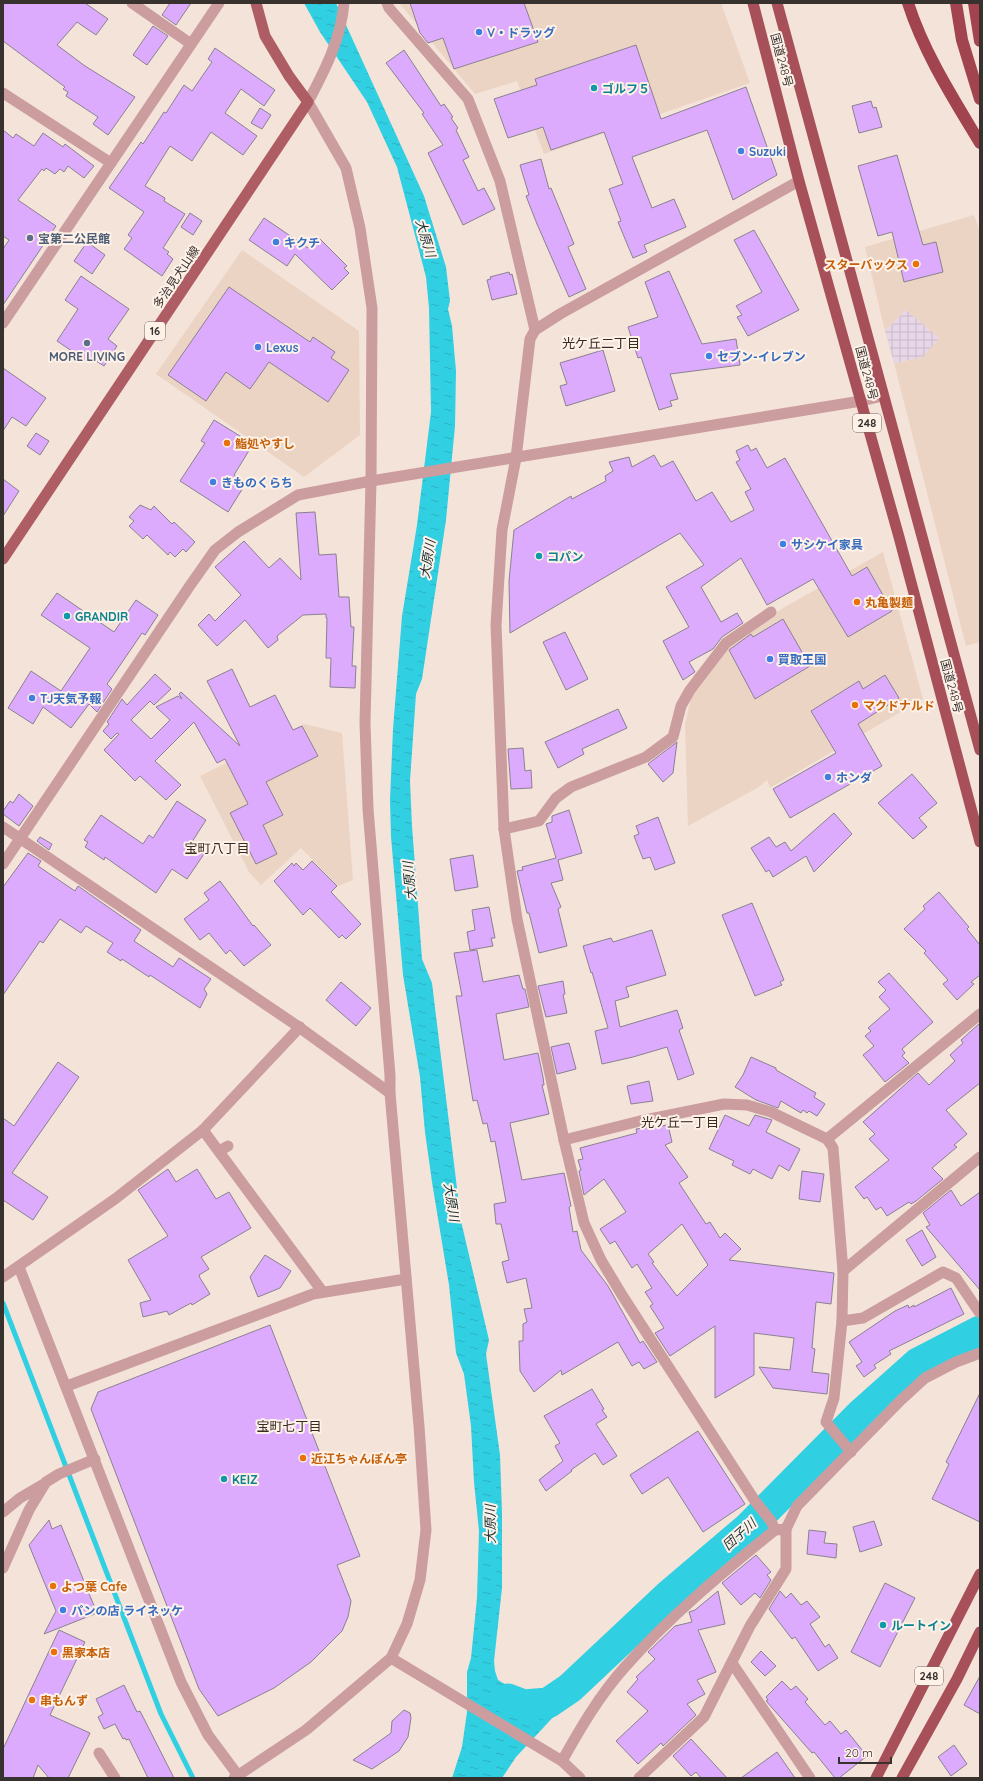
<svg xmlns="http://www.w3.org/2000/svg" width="983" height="1781" font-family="Quicksand,'Noto Sans JP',sans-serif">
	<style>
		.built { fill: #ecd4c5 }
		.industrial { fill: url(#industrial-grid) }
		.water { fill: url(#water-ripples) }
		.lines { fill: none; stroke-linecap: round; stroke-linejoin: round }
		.stream { stroke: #31cfe2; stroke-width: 5 }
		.river { stroke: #31cfe2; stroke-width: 31 }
		.building { fill: #ddabfe; stroke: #8a8190; fill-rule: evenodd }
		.minor { stroke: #cc9d9f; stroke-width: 11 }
		.tertiary { stroke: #cc9d9f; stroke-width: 11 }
		.primary { stroke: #af5d64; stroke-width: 11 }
		.trunk { stroke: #a8505a; stroke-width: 11 }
		.motorway { stroke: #a2444f; stroke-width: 12 }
		.shop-dot { fill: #3f7fe0; stroke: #fef1e8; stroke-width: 1.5 }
		.culture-dot { fill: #0f9aa8; stroke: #fef1e8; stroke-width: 1.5 }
		.service-dot { fill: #5c6f8a; stroke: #fef1e8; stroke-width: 1.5 }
		.food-dot { fill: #e8710a; stroke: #fef1e8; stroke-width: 1.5 }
		.labels { text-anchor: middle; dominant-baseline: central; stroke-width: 4; stroke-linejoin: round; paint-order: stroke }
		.shield { fill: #fef1e8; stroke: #736b66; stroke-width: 1 }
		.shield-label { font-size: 11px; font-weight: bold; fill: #38322e }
		.shop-label { font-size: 12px; font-weight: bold; fill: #366cbe; stroke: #fef1e8; text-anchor: start }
		.street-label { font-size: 12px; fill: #38322e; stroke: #fef1e8 }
		.culture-label { font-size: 12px; font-weight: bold; fill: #0d838f; stroke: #fef1e8; text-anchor: start }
		.service-label { font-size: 12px; font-weight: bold; fill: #4e5e75; stroke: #fef1e8; text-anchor: start }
		.food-label { font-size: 12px; font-weight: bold; fill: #c56008; stroke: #fef1e8; text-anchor: start }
		.water-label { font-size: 13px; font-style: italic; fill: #162e32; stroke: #fef1e8 }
		.neighbourhood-label { font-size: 13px; fill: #382b24; stroke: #fef1e8 }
	</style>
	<defs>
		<pattern id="industrial-grid" width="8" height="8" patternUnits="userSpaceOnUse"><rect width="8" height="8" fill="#e7d6e8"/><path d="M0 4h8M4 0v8" fill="none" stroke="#c7b8c7"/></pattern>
		<pattern id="water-ripples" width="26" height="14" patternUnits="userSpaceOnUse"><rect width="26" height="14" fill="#31cfe2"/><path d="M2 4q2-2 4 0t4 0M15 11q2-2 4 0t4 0" fill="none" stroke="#2cb2c2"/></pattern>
	</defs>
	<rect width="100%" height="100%" fill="#f4e3d8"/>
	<!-- built -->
	<g class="built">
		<path d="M399,3H721L750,83L544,154L517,81L475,94Z"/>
		<path d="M974,215L980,232V642L966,646L894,363L923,357L906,310L885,331L865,247Z"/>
		<path d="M242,250L359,331L360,435L304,477L156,374Z"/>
		<path d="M883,552L923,699L770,788L767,780L759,787L688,826L685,724L693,690L724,651L734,643L783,608Z"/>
		<path d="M304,724L342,733L353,880L338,886L301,848L261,885L249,872L200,776Z"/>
	</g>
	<!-- industrial -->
	<path class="industrial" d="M906,310L939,338L923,357L894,363L885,331Z"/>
	<!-- water -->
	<path class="water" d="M304,3H336L424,196L446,267L450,301L448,309L452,326L456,371L455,426L446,520L422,679L416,694L410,781L412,826L422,959L432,983L461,1221L489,1340L486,1354L500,1455L502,1513V1588L494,1661L495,1671L498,1680L508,1686L528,1693L542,1691L557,1713L516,1757L502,1778H452L462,1747L467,1712V1672L471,1658L477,1598L479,1531L474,1482L471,1426L464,1374L456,1353L449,1285L432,1182L425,1132L420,1077L403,975L391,837L390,800L393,729L402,616L417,525L431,412L429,308L426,277L397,167L367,102L320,32Z"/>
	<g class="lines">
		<!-- stream -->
		<path class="stream" d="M3,1303L161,1714L193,1778"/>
		<!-- river -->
		<path class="river" d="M508,1699L524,1705L548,1703L570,1688L669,1595L749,1527L862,1413L918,1363L980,1331"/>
	</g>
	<!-- building -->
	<g class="building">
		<path d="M3,3H85L108,19L96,35L77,22L57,45L85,66L135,97L108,135L93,124L98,117L66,96L68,92L63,89L65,87L3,41Z"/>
		<path d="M170,3H191L176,25L162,15Z"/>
		<path d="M410,3H524L538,42L454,69L443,38L428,43L420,33Z"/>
		<path d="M153,26L168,36L147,65L133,55Z"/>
		<path d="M636,45L661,119L746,87L777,175L733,200L707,130L632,157L652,208L674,199L686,227L644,245L647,252L633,258L618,222L621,221L609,189L623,184L604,132L551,150L543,127L508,138L494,99L537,85L535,79Z"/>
		<path d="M215,48L275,90L264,106L241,89L225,113L257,136L243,155L211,132L192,161L170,146L145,186L165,198L164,201L185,214L163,248L169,252L167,254L173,259L162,276L124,249L132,238L128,235L144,212L109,188L141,142L143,144L164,112L166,113L184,85L192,91L212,62L208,59Z"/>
		<path d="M404,50L441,106L444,104L453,117L451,118L458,128L456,130L469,157L463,160L478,191L484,188L495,209L463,225L428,153L443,145L422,114L424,113L386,63Z"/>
		<path d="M871,101L873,108L876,107L882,127L859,133L852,106Z"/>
		<path d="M260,108L271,115L262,129L251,123Z"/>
		<path d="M3,130L13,138L16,134L34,146L43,133L63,147L65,144L94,166L84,178L68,166L64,172L60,169L55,174L46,168L44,171L42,169L18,200L56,226L3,305V249L9,240L3,236Z"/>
		<path d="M897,155L923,245L936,242L943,272L904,282L892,232L878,236L858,166Z"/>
		<path d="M541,159L549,189L551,188L574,244L568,247L586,289L569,297L537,224L526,196L529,195L520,165Z"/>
		<path d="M190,213L202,221L193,235L181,227Z"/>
		<path d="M264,218L308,248L318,237L347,266L344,268L349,273L332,290L295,254L287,266L249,240Z"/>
		<path d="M754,230L799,310L748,336L737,317L742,315L736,306L762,292L734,240Z"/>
		<path d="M87,242L105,255L92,274L74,261Z"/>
		<path d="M669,271L702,344L736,339L740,365L670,374L678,399L670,401L672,406L659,410L641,357L638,358L628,327L658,317L645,282Z"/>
		<path d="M509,272L510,275L512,274L517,294L492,300L487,280L491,279L490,277Z"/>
		<path d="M81,276L129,309L108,339L117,346L104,366L91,358L88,362L57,341L78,309L65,300Z"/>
		<path d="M229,287L310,342L313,337L335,352L331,358L349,370L328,402L269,362L250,389L226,372L206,401L168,375Z"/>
		<path d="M603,350L615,391L566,406L560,386L567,384L560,363Z"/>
		<path d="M3,368L46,398L26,426L12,417L3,431Z"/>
		<path d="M214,420L253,444L234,475L246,483L228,512L180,481L205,443L201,441Z"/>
		<path d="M36,433L49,441L40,455L27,446Z"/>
		<path d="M748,445L751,451L756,448L767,468L785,458L852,576L867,567L892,611L848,637L813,579L767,605L741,558L701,587L721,622L737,613L743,623L722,637L713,649L689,662L695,672L683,680L663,641L689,627L666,587L704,565L680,533L510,633L509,581L514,530L571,496L572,499L606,481L605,476L613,471L609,462L629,457L632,467L654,455L661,467L673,461L696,501L712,492L731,522L754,510L745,492L751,489L736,462L740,460L736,451Z"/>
		<path d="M3,479L19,491L3,516Z"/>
		<path d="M140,505L151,510L154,506L172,524L174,522L195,542L186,552L183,549L175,557L170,552L168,555L147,535L143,539L129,526L134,521L129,517Z"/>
		<path d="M315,512L319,555L336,554L339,597H349L351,627H354L352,666H356L355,688L330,687L331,658H326L327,618H326V614L303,615L277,636L278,640L268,648L245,620L217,646L198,625L209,614L215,621L241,595L215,567L244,541L269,568L280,558L301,580L296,513Z"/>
		<path d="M57,593L114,632L136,600L158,615L145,635L142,633L110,680L107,684L112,689L97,712L89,704L71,728L43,707L33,724L8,708L31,671L61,691L90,648L41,615Z"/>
		<path d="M783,619L810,666L755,699L729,650L751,634L753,637Z"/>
		<path d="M565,632L588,679L566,690L543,642Z"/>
		<path d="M232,669L250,707L275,695L293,730L302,726L318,756L266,782L283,815L263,825L277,854L256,864L230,813L248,804L225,759L217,763L194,722L155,761L181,785L166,800L140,776L135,781L104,750L119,734L117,733L111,739L103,731L109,724L107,722L122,699L127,705L155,674L171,689L154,705L150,701L131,720L151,739L170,720L156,707L178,696L182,699L179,694L181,692L240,746L207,681Z"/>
		<path d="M885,675L899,698L858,724L882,766L790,818L773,789L836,753L811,711L859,681L863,689Z"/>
		<path d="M618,709L627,728L582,749L584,754L558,768L545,742Z"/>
		<path d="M677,742L673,773L663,782L648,764Z"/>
		<path d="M523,748L525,771L531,770L532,788L511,789L508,749Z"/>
		<path d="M912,774L937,803L919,818L927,827L913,839L878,803Z"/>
		<path d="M19,794L33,806L19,826L3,814V811L10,801L13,803Z"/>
		<path d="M177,801L206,820L190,845L204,854L187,879L172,869L156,893L105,857L104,860L85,847L88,842L84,840L101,815L143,844L149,835L153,838Z"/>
		<path d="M569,810L582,853L558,860L563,880L551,883L561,907L558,909L567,946L539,953L529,913H527L517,871L523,870L522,867L556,858L546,824L552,822V816Z"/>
		<path d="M834,813L852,834L814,872L806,856L773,877L769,870L766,872L751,848L769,837L776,847L785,842L791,851Z"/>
		<path d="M658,817L675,863L655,870L650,857L643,859L634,836L639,834L636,826Z"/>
		<path d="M40,837L52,844L49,850L37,841Z"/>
		<path d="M28,853L41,861L38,866L75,891L78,886L141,930L134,941L173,967L179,958L211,979L204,989L207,994L200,1008L150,975L149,977L122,959L121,961L107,952L113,943L86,926L81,933L60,919L43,943L40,941L3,995V887Z"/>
		<path d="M473,855L478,887L455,891L450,859Z"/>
		<path d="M312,861L337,886L331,892L361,924L346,939L342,935L339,938L310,908L303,915L274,881L292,863L294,866L296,863L303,870Z"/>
		<path d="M220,881L253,926L254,925L271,945L244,966L230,950L226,954L209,933L200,940L184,919L209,900L204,893Z"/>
		<path d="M939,892L969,927L967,929L980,945V975L971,982L974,984L957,1000L943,984L948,980L924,953L926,951L904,929L925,909L923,906Z"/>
		<path d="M752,903L784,980L780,982L782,985L755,996L722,915Z"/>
		<path d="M489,907L495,938H491L493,946L470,950L467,932L475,930L472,910Z"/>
		<path d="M652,930L666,975L626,987L629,997L615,1001L620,1027L677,1010L683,1028L679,1030L694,1074L678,1080L667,1047L633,1057L602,1064L595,1031L608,1028L592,972L591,973L583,946L611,938L613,942Z"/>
		<path d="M477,950L483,982L519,975L523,989H525L529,1007L496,1014L504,1060L538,1053L543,1077L544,1085H542L549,1114L510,1123L522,1180L564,1173L571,1206L569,1207L573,1232L577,1231L581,1250L608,1286L640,1343L643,1341L657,1362L644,1369L639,1362L632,1366L618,1342L562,1375L561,1370L534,1392L520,1371L519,1341H523V1324L527,1322L524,1309L532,1308L526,1278L507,1283L502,1262L509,1260L501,1224H496L494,1204L506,1202L495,1141L491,1142L487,1123L483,1124L477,1100L473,1101L456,996H462L454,953Z"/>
		<path d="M889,973L933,1022L902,1049L905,1053L902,1056L909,1063L885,1082L863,1055L874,1046L865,1036L871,1031L868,1028L890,1009L879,997L886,990L878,982Z"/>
		<path d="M563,981L565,994L563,995L567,1013L546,1017L538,986Z"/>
		<path d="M341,982L371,1008L356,1026L326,1000Z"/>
		<path d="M980,1023V1083L946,1110L967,1134L954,1145L957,1147L932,1168L943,1179L916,1201L911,1204L909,1202L887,1216L881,1207L876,1210L867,1197L864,1199L855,1187L889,1160L869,1139L875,1134L863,1122L918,1073L929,1085L955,1061L950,1055L963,1043L961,1040Z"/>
		<path d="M569,1043L576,1069L557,1074L551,1047Z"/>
		<path d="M751,1057L776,1068V1070L816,1093L814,1097L825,1104L817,1116L809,1111L807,1113L803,1110L801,1113L781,1101L778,1108L756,1100L735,1087L743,1075Z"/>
		<path d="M58,1062L79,1077L12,1173L48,1197L33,1220L3,1200V1118L14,1126Z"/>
		<path d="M649,1081L653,1101L631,1104L627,1086Z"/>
		<path d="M725,1115L749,1126L755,1115L772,1120L766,1132L800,1149L789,1171L779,1165L772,1179L753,1169L750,1174L732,1165L734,1161L709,1149Z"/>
		<path d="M668,1125L672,1142L665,1145L688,1177L679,1183L706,1224L710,1222L720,1238L725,1233L741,1249L729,1260L834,1273L831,1304L816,1302L812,1348L815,1349L812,1372L829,1374L827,1394L773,1388L759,1367L790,1370L794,1338L754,1333V1375L715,1398V1326L670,1356L655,1333L664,1328L650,1306L653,1304L645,1292L652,1288L637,1264L632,1268L615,1241L610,1244L600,1229L626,1212L604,1179L584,1195L579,1171L581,1170L578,1160L583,1159L580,1148L637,1133L636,1129ZM682,1224L708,1265L677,1296L652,1263L654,1262L648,1254Z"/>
		<path d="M168,1169L176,1182L197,1169L216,1199L229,1192L251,1228L201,1257L209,1269L199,1275L200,1278L210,1294L192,1305L191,1303L169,1315L167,1311L143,1317L140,1303L151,1300L128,1260L168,1236L138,1190Z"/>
		<path d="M802,1171L824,1174L820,1202L799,1199Z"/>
		<path d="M951,1190L961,1206L980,1192V1290L926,1227L930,1225L923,1213Z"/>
		<path d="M922,1230L936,1257L922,1266L906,1240Z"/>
		<path d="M265,1255L291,1271L280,1288L258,1297L250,1277Z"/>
		<path d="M951,1288L964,1314L889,1351L891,1354L874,1365L876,1368L864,1377L856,1366L862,1362L849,1342L895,1311L908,1305L909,1308L914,1305V1307Z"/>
		<path d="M270,1325L360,1556L337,1565L351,1601L348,1617L342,1631L311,1662L274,1688L218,1716L199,1689L91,1409L98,1392Z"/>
		<path d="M592,1389L604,1409L602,1410L607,1417L596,1424L617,1456L603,1465L595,1453L571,1470L572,1471L546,1491L539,1480L563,1461L555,1446L560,1443L544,1416Z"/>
		<path d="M980,1393V1522L932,1499L949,1464L946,1462Z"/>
		<path d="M698,1431L745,1504L703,1532L668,1477L642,1494L630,1475Z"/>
		<path d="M49,1520L52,1529L61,1525L97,1613L44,1634L56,1611L29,1545Z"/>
		<path d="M874,1521L882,1545L860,1552L853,1527Z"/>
		<path d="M809,1530L826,1532L824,1543L837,1544L836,1558L807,1554Z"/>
		<path d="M756,1555L771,1572L767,1575L771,1580L760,1598L755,1593L741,1605L722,1583Z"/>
		<path d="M885,1583L915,1598L880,1667L851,1652Z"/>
		<path d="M718,1591L725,1624L698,1630L716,1672L697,1680L705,1694L687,1704L696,1715L663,1746L661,1743L638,1764L616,1741L648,1711L627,1692L638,1679L636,1677L655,1659L648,1652L675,1626L692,1622L689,1612L695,1610Z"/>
		<path d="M780,1591L786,1598L791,1593L801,1605L807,1601L820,1617L810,1624L825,1647L829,1644L838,1658L818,1671L795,1637L792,1639L769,1609Z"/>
		<path d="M59,1630L85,1642L50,1715L90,1733L68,1778H49L38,1765L33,1778H3V1749Z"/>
		<path d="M761,1651L776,1666L765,1676L751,1662Z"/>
		<path d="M980,1676V1714L964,1705Z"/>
		<path d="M782,1681L791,1690L796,1686L808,1699L805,1702L825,1725L830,1721L841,1734L846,1730L867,1756L839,1778H835L814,1752L812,1753L766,1701L768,1700L766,1697Z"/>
		<path d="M124,1685L137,1712L140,1711L174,1778H148L129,1739L126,1740L125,1738L123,1739L115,1724L104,1729L98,1717L103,1714L96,1699Z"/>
		<path d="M404,1710L410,1713L411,1718L408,1737L399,1751L372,1769L353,1760L391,1733L392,1721Z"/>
		<path d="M691,1739L727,1778H701L696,1772L691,1776L673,1756Z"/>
		<path d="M954,1745L967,1764L951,1776L938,1757Z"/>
		<path d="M777,1752L795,1778H741Z"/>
	</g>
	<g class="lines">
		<!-- minor -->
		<g class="minor">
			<path d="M132,3L191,44"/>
			<path d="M387,3L389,8L468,99L500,181L535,330"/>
			<path d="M3,93L111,163"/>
			<path d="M3,323L219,3"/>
			<path d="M3,827L296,1025L390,1093"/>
			<path d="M504,829L539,821L556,798L571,787L646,757L673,737L681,706L690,690L726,643L771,612"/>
			<path d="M3,864L189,587L215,550L238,532L298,495L371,481"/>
			<path d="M203,1130L322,1291"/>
			<path d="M827,1139L980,1014"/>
			<path d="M564,1140L640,1121L724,1104L747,1105L771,1112L827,1139L833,1148L843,1271L842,1321L834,1398L826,1422L851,1452"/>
			<path d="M219,1151L228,1146"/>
			<path d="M19,1267L181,1682L208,1735L237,1774"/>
			<path d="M843,1271L980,1157"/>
			<path d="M3,1277L115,1199L203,1130L300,1027"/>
			<path d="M842,1321L863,1318L943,1272L956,1278L979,1312"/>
			<path d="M67,1386L313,1294L406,1279"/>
			<path d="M3,1512L20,1498L44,1484"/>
			<path d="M786,1529L797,1506L901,1400L925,1378L956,1362L980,1353"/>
			<path d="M3,1568L29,1510L46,1482L59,1474L95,1459"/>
			<path d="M732,1663L810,1778"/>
			<path d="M99,1753L115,1778"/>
			<path d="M562,1761C580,1729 599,1696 624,1668C669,1617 722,1573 775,1530"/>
			<path d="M639,1778L704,1717L750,1626L786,1569V1529L775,1530L771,1521L755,1501L622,1295L601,1260L584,1223L564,1140L517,919L504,829L496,625L502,530L516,458L530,339L535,330L560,314L799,181"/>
		</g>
		<!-- tertiary -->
		<g class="tertiary">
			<path d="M371,481L861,401L883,396"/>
			<path d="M391,1658L552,1755L562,1761L580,1778"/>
			<path d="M234,1778L306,1730L391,1658L407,1624L420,1580L426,1530L419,1426L390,1093V1075L368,809L365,723L371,481L372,308L360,228L346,168L308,102C325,70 341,39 344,3"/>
		</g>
		<!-- primary -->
		<path class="primary" d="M3,559L308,102L289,76L265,36L256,3"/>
		<!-- trunk -->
		<g class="trunk">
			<path d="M753,3L799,181L899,537L980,842"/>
			<path d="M777,3C843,252 914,500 980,750"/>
			<path d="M876,1778L980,1574"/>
			<path d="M902,1778L957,1679L980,1632"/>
		</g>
		<!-- motorway -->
		<g class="motorway">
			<path d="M908,3C924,53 953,98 980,143"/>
			<path d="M956,3L962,40L980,99"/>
			<path d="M974,3L980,41"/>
		</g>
	</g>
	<!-- markers -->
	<g class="shop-dot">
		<circle cx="479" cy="32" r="4"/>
		<circle cx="741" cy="151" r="4"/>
		<circle cx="276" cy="242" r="4"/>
		<circle cx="258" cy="347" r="4"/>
		<circle cx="709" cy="356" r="4"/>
		<circle cx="213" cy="482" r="4"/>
		<circle cx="783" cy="544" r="4"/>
		<circle cx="770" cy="659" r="4"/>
		<circle cx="32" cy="698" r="4"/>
		<circle cx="828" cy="777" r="4"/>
		<circle cx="63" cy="1610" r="4"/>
	</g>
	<g class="culture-dot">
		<circle cx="594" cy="88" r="4"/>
		<circle cx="539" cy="556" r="4"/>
		<circle cx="67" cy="616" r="4"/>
		<circle cx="224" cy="1479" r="4"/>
		<circle cx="883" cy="1625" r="4"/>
	</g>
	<g class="service-dot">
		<circle cx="30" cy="238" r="4"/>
		<circle cx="87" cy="343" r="4"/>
	</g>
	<g class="food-dot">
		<circle cx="916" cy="264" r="4"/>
		<circle cx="227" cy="443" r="4"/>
		<circle cx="857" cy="602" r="4"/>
		<circle cx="855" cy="705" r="4"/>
		<circle cx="303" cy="1458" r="4"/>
		<circle cx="53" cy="1586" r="4"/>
		<circle cx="54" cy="1652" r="4"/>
		<circle cx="32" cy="1700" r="4"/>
	</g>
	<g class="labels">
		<!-- shield labels -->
		<g class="shield">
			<rect x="145" y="322" width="20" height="18" rx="3"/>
			<rect x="853" y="414" width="28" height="18" rx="3"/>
			<rect x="915" y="1667" width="28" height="18" rx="3"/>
		</g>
		<g class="shield-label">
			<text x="155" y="331">16</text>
			<text x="867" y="423">248</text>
			<text x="929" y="1676">248</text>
		</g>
		<!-- shop labels -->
		<g class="shop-label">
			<text x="487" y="32">V・ドラッグ</text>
			<text x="749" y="151">Suzuki</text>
			<text x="284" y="242">キクチ</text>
			<text x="266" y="347">Lexus</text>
			<text x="717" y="356">セブン-イレブン</text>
			<text x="221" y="482">きものくらち</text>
			<text x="791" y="544">サシケイ家具</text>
			<text x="778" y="659">買取王国</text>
			<text x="40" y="698">TJ天気予報</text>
			<text x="836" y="777">ホンダ</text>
			<text x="71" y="1610">パンの店 ライネッケ</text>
		</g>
		<!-- street labels -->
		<g class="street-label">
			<text transform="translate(782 60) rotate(75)">国道248号</text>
			<text transform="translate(176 277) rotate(-56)">多治見犬山線</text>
			<text transform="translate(867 373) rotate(75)">国道248号</text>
			<text transform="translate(952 686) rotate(75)">国道248号</text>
		</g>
		<!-- culture labels -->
		<g class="culture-label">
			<text x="602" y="88">ゴルフ５</text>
			<text x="547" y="556">コパン</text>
			<text x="75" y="616">GRANDIR</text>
			<text x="232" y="1479">KEIZ</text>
			<text x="891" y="1625">ルートイン</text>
		</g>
		<!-- service labels -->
		<g class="service-label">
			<text x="38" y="238">宝第二公民館</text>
			<text x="87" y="356" text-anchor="middle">MORE LIVING</text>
		</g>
		<!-- food labels -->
		<g class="food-label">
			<text x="908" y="264" text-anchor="end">スターバックス</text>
			<text x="235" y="443">鮨処やすし</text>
			<text x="865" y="602">丸亀製麺</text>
			<text x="863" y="705">マクドナルド</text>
			<text x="311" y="1458">近江ちゃんぽん亭</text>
			<text x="61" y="1586">よつ葉 Cafe</text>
			<text x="62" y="1652">黒家本店</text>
			<text x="40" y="1700">串もんず</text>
		</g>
		<!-- water labels -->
		<g class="water-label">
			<text transform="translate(426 238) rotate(73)">大原川</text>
			<text transform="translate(427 559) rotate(-81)">大原川</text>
			<text transform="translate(409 881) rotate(-95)">大原川</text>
			<text transform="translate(452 1202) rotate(81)">大原川</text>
			<text transform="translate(490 1524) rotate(-91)">大原川</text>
			<text transform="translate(739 1534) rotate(-42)">団子川</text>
		</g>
		<!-- neighbourhood labels -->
		<g class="neighbourhood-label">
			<text x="601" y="343">光ケ丘二丁目</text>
			<text x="217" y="848">宝町八丁目</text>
			<text x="680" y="1122">光ケ丘一丁目</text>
			<text x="289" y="1426">宝町七丁目</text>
		</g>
	</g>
	<!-- border -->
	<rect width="983" height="1781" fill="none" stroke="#38322e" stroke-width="8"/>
	<!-- scale -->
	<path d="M839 1757v6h52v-6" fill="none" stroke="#38322e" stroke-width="2"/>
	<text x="845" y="1757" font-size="12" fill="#38322e" stroke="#fef1e8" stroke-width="3" paint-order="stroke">20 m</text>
</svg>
